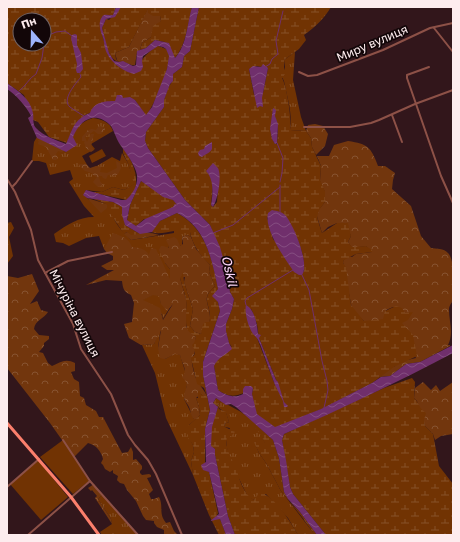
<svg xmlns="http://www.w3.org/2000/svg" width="460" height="542" font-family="'Golos Text',sans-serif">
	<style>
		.grass { fill: url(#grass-tufts) }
		.forest { fill: url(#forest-crowns); fill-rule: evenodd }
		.wetland { fill: url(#wetland-marsh); fill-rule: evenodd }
		.park { fill: #713303 }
		.water { fill: url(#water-waves); fill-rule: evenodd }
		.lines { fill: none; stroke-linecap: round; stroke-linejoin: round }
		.stream { stroke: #702f6c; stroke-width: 1 }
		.street { stroke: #8d5147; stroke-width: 2 }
		.primary { stroke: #fb7f6c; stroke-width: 3 }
		.labels { text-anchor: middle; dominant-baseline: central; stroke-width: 3.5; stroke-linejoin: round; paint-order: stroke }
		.street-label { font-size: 12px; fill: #fdecee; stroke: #120608 }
		.water-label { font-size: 13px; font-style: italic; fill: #fcd6f7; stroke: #120608 }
	</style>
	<defs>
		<pattern id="grass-tufts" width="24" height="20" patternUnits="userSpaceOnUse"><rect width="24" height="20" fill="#713303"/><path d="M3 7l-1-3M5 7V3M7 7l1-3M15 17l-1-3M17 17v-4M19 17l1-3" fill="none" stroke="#865128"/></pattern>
		<pattern id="forest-crowns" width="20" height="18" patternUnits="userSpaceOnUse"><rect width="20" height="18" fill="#72360d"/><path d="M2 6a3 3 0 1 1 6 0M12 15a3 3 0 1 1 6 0" fill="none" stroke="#875331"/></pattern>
		<pattern id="wetland-marsh" width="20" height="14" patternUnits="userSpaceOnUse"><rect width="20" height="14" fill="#713303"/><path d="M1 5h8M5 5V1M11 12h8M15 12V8" fill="none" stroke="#865128"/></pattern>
		<pattern id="water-waves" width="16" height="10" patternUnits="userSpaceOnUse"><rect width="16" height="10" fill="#702f6c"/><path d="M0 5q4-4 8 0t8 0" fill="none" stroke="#854d81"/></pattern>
	</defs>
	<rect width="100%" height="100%" fill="#32161b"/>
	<!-- grass -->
	<g class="grass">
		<path d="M295,52L293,80L301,117L306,131L290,130C293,114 287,97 284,81L282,77L285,67L284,60Z"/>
		<path d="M93,118C101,119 110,122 113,131L91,144L95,149L82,156L90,170L112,157L120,161L122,153L128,163L135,184L124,190L113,187L102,192L86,190L84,195L89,200L107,208V204L110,206C113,222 120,229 131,240L174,233V229L190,231L191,237L187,235L182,237V245L180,246H169L165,263L170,269V281L132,247L104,249L99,236L86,238L69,246L63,243L56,242L54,234C67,225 78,217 94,217L84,206L69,182L73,179L70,170L50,175L46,163L39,161H32L34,142L37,137L66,152C74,135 74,124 93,118Z"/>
		<path d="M11,222L14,228L9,237L13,256L7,264V223Z"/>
		<path d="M154,294L160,296L161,304L173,302L163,319L162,314L142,300Z"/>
		<path d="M161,326L158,348L165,359L176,353L180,355L185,371L187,385L184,399L194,419H196L189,425V438L193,445L194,452L191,461L193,475L166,418L155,373L142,345L154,344Z"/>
		<path d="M221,401L241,412L259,430L266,445L254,441L259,453L266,463L281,491L315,535H298L288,518L266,494L254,500L248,497L228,456L226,439L230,428L225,427L224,424L229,422L226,413L219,408L218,405Z"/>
		<path d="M102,495L138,535H102L100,532L112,524L111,519L98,499Z"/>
	</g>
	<!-- forest -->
	<g class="forest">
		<path d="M148,8L160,16L161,21L151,37L142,43L140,50L137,52L135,65C129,66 126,61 119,62L117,60L115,53L129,47Z"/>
		<path d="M315,124L323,126L328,134L325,146L316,155L312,147L311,138L306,131L308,125Z"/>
		<path d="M100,126L105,128V130L101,134H98L94,131L85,137L87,142L91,134H94L91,146L94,150L91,152L86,148L84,142L85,141H82V137L88,130L92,129L96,130L98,127Z"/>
		<path d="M39,139L64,150L62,152L58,151L56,154L58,158L56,160H53L46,147L38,144Z"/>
		<path d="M348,141C368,144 371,147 378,166H385L395,173L393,180L392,189L411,206L421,236L431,248C436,249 444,248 448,253C455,260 454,287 453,298C453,302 449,305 449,309C449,322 454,333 448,345H450V346L420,362L406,364L390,376L379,377L392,365L394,367L399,362L416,358L403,331L400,308L393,307L386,310L385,319L375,323L364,321L352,309L343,262L346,256L352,257L356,254L372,252L366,246L352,248L348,242L351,236L349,231L337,223L328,227L322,233L317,216V212L325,202V192L320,181L321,166L317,156H329L334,145Z"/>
		<path d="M116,161L120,163L121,168L118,174L115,176L108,175L106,179L103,178L102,176H99L100,181L103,185L98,187L93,182L97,177L94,176L92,173L85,171L78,164H86L90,168L96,166L101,167L100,172L107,173L117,168Z"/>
		<path d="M87,198L107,204V208L101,213Z"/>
		<path d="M127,232C138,235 148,231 159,235L131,240L124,234Z"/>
		<path d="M113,233C121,236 129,238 132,247C139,248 145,248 149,255L151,248L156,249L170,279V269L165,263L159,250L161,246H163L169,248V246L166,240L174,237L177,239L180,246L183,244L182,237L187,235L191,237L196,249L210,265L209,272L215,286C200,299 210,303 210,318C210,323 204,329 201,334L195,332L190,326L193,309L184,282L185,277L180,278L186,299L187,316L186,327L196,337C195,342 195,345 195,350C195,354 193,355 192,359C191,362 195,378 197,380C200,386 204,390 207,396L204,397L201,394L196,398L199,407L200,415L196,419H194C190,415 191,411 189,407C188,404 185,402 184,398C184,388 191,386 182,377C189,370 181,363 180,355L175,354L165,359L160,358L158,348L161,330L154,344L141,345L129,338L124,324L132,322L134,303L131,295C124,292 123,289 122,281L106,280L86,285L114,270H107L101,266L113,260V256L107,253L104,249ZM153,295L159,296L161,304L167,311L173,304L163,320L160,308L143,300Z"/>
		<path d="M32,274L39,291L30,304L37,301L41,310L48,312C44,319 35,320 34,329L39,335L49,336V339L44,343V346L39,352L43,353L48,363L52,366C60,362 66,358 75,363V371L71,372L74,379L79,382L80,396L84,398L86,405L96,411L99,417H103L122,453L128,452L131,447L133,452V460L136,459L142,466V469L140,471V473L142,475L149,474L151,475V477L147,478L153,490L149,494L151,499H154L159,497C164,507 158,513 166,523L170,522L174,531L178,535H164V530L157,527L154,523V521L146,520L143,516L136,501L127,490L124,484L120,483L117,480L118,476L113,473V470L110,472L105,469L103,465L101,463L103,459C101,451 96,445 88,443L74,457L50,423L7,368V276L18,278Z"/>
		<path d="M423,382L431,390L436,385L440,391L453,382V434L441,436L435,440L433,434L425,426L417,401L414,398L415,388Z"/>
		<path d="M94,484L102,495L98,499L111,519L112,524L95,498L97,496L92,490L91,491L88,488Z"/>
	</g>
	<!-- wetland -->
	<g class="wetland">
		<path d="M7,7H116L113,15H105L101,31L108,55L117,65L131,73C140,63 145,53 158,46L166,49C168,52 169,54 169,58C169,71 154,105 146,116L135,100L123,98L85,115L72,130L67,143L49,137L38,122L33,120L24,95L7,83ZM20,20H44V44H20Z"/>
		<path d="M121,7H192C188,24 186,45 175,58L165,42L155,40L146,48L140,50L142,43L151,37L153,26L161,21L160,16H153L148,13V9L129,47L115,53L116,59L119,62C107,59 105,40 102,28L106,19L109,20Z"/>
		<path d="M199,7H331C324,19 315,27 304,35L306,40L299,49L284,60V77L282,78C287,87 292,120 290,130L306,131L311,138L312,147L321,166L320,180L325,191V202C314,216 317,216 322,233L337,223H348L351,236L348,242L352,247L366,246L372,250V252L356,254L344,260L343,263L346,267L351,305L364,321L383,319L385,311L396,306L402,308L405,313L413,312L408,320L402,323L413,335L417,356L394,367L372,383L324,408L275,428L256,414L252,394L253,388C240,395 232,400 218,390L214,366L220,337L232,347L229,343L226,332V324L232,309L234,299L230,292L226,268L210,225L185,200L148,148L145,141L146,132L164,107V100L168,88L173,80V74L182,67L184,56L190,51ZM263,65L268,68L263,93L254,95L249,69L257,66L261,67ZM272,112C279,121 278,132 277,144H275C267,131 273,125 272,112ZM209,173L219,176L217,202L213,207L211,205L213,184ZM267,217L290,225C299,240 305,255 304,272L273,239ZM251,308L257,324L259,338L277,382L275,385L257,338Z"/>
		<path d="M123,148C132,160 139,175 135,190C133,194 130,197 127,200L91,192H102L113,187L124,190L134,184L128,163L123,153Z"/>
		<path d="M141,181L173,200L179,207H174L150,219H144L136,226L127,221L130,205Z"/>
		<path d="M91,198L113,202L123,207L125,225L140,234L131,235L127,232L124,234L112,216L109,206L104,203Z"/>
		<path d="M177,213C205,227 213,260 218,289L216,292L215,298L218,302L220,311L203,362V375L210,410L205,429V470L209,472L218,513L215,519H220L226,535H219L209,515L193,475L191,461L194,452L193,445L188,438L187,430L189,425L200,415L199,407L196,398H198V391H200L201,394L204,396H207L204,388L197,384L191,358C197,354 195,350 192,345L194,343L196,337C193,334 189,333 187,329C185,323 187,307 186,300C185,293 182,286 180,278L183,272L184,282L193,309L190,326L195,332L201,334L203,324L206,322H209C214,307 198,300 215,286L209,272L210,265C200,255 193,246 190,232C184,234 180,230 174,231C165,232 160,235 151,232L160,221Z"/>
		<path d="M412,378L415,382L414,398C420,404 418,407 426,413L424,420L425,426L433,434L439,466L453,484V535H326L293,494L290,487L282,440L284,434L384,388Z"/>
		<path d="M216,398L221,401L218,405L219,409L226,412L229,422L224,424L225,427L235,432L231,436H228C222,445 234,462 237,471C239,478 241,485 245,491C247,495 250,497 254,500L260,492C276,498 290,521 298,535H235L228,516L215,455V449L211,447V427L218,407L213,403Z"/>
		<path d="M241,412L246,415L273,440L279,458L284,492L290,502L300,512L317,535L314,534L302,517L281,491L266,463L259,453L253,440L265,444C261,431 250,423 241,412Z"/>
	</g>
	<!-- park -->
	<g class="park">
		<path d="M102,149L106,156L92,163L89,156Z"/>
		<path d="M63,440L89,481L73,494L40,457Z"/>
		<path d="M38,460L68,497L41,520L10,484Z"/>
	</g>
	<!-- water -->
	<g class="water">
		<path d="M116,7H121L115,17L106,19L102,28L109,53L114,61L119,62L123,61L133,66L136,65L137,51L146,48L155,40L169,43L175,58C187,45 187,24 192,7H199L190,51L184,56L182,67L173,74V81L170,84L164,100V107L146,132L145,141L148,148L185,200L210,225L220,247L226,268L230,292L234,299L232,309L226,324V331L229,343L232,349C226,355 218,357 214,366L218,390C225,395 235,399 243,394V389L245,386H251L253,388L252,394L257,414L275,427L321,409L372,383L381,377L390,376L406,364L420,362L453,345V353C398,382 341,409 284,434L282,440L286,460L290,487L293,494L326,535H317L300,512L288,499L284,492L279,458L273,440L236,407L231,404L226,405L216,398L213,403L218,407L212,427L211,446L215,449V455L228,516L235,535H226L220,519L210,521L219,514L209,472L203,470L201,465L206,462L205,429L210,410L203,375V362L220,311L218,302L212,296L218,289C212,260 206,227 177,213L160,221L152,232L140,234L125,225L122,215V207L113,202L87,198L83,195L86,190L121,200H126C133,194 138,185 137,175C135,164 125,152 119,143C116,138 114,131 111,126C96,110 80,119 73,137L77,145L66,152L37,138L28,118L31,116C27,107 15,94 7,89V83C18,91 30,98 33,113C34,118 32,124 36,128C43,136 56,140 66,144C73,129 73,120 90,113C94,102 105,101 115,101L117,95H122L123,98L130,97L135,100L146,115L152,107L167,69L169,56L166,49L163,47L158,46L143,56L142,61L143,67L141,71L134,74C121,71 108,60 105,48C104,44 104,39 102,35C100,30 98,22 102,17C104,13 109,16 113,15ZM141,181L163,197L173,200L177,205L175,204L173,207L145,219L136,226L127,220L130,205Z"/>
		<path d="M75,34L77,35V45L81,53L83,69L80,73H77L76,70L77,64L71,38L72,35Z"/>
		<path d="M263,64L268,68L262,98L263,107L260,106L257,108L249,69L253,66L261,67Z"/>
		<path d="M273,108L276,110L275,116L278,124L277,143L275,144L272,139L270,129Z"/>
		<path d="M212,142V149C209,154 205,154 202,157L199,156L198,153L200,150L204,149L205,146Z"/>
		<path d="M213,163C214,164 217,167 218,168C222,177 218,199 213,207L211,205C213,194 214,179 206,171Z"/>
		<path d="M272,210C277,211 283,212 286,216C294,226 310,264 302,275H299L294,272C284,257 264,230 268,213Z"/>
		<path d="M246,305C255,310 257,324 258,334L261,335L259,338L276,380L278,382L284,402L288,406L287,407H284L283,401L275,385L260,344C258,340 258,339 255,336C249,331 244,312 246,305Z"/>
	</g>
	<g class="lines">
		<!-- stream -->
		<g class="stream">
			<path d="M285,8V7"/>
			<path d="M44,43L49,35L56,32L65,31L72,36"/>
			<path d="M265,67L270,64L272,59L278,54L276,41L283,11"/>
			<path d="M80,74L81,77C76,83 61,100 70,107C74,110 79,113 84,116"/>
			<path d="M19,91C26,86 29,78 36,74L42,58L44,44"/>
			<path d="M277,143L283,158L282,173L280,182"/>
			<path d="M280,212V185"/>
			<path d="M213,233L233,225L280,187"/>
			<path d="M302,275L309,290L322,361L327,381L328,390L324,408"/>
			<path d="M246,305L245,301L247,298L293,270"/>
		</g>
		<!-- street -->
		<g class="street">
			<path d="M434,28L453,52"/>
			<path d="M429,67L407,75V78L441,176L453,203"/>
			<path d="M299,72L308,76L317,75L383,50L430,28L453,23"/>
			<path d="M392,115L402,142"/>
			<path d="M304,127H350L371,123L379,120L415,104L453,90"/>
			<path d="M7,179L15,192L31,230L38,260L73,324L81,349L111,394L128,435L135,445L148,460L156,474L182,535"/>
			<path d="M12,187L16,183L32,161"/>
			<path d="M45,273L68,261L112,252"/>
			<path d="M63,440L90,481L138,535"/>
			<path d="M7,487L39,459"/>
			<path d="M28,535L90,481"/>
		</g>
		<!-- primary -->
		<path class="primary" d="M7,423L71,497L99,535"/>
	</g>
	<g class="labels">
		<!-- street labels -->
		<g class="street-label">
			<text transform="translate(372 43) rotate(-23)">Миру вулиця</text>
			<text transform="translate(75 313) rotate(63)">Мічуріна вулиця</text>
		</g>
		<!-- water labels -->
		<g class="water-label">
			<text transform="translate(230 271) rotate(77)">Oskil</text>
		</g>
	</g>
	<!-- border -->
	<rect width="460" height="542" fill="none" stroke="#fdecee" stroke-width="16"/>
	<!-- north arrow -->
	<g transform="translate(32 32) rotate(340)"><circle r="19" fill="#120608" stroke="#706264"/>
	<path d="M0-3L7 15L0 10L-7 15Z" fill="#9db4fd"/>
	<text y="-6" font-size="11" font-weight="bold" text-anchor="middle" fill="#fdecee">Пн</text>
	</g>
</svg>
